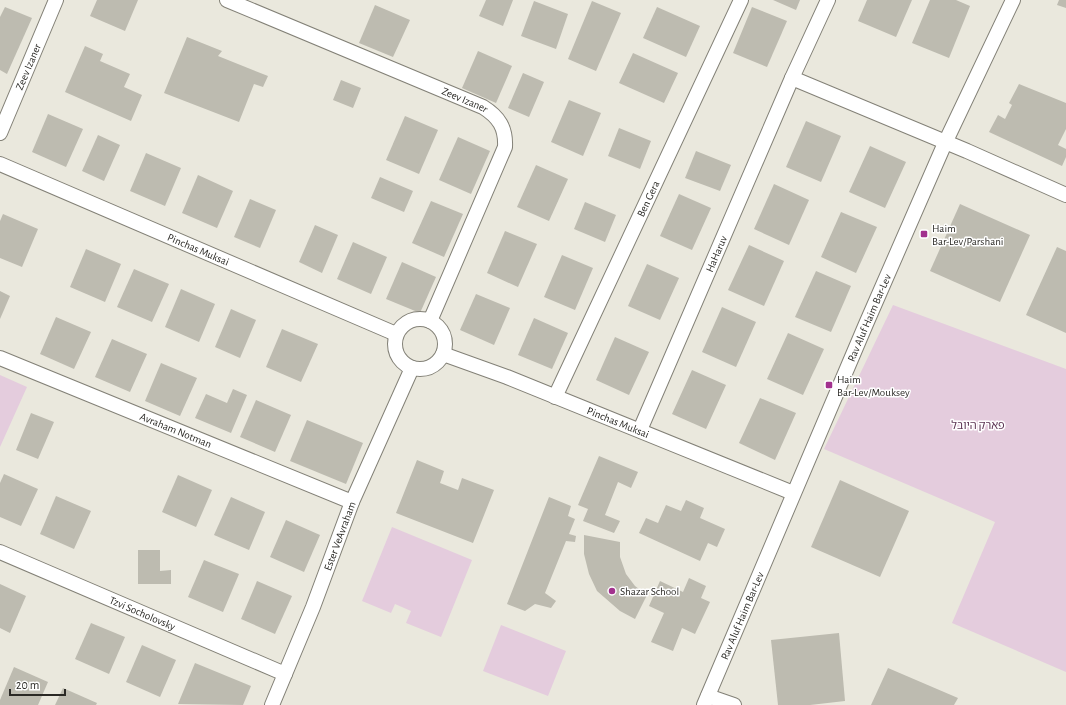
<svg xmlns="http://www.w3.org/2000/svg" width="1066" height="705" font-family="'Alegreya Sans','Noto Sans Hebrew',sans-serif">
	<style>
		.green { fill: #e4ccdd }
		.building { fill: #bdbbb0 }
		.lines { fill: none; stroke-linecap: round; stroke-linejoin: round }
		.street-casing { stroke: #838177; stroke-width: 16 }
		.street { stroke: #fff; stroke-width: 14 }
		.poi-dot { fill: #a2318e; stroke: #fff; stroke-width: 1.5 }
		.labels { text-anchor: middle; dominant-baseline: central; stroke-width: 3; stroke-linejoin: round; paint-order: stroke }
		.street-label { font-size: 11px; fill: #2a2925; stroke: #fff }
		.poi-label { font-size: 11px; fill: #2a2925; stroke: #fff; text-anchor: start }
		.park-label { font-size: 11px; fill: #5e3755; stroke: #fff }
	</style>
	<rect width="100%" height="100%" fill="#eae8dd"/>
	<!-- green -->
	<g class="green">
		<path d="M893,305L1066,369V672L952,623L995,522L824,449Z"/>
		<path d="M0,375L27,387L0,447Z"/>
		<path d="M392,527L472,560L441,637L406,623L411,611L395,604L391,613L362,601Z"/>
		<path d="M501,625L566,651L548,696L483,671Z"/>
	</g>
	<!-- building -->
	<g class="building">
		<path d="M97,0H138L125,31L90,16Z"/>
		<path d="M486,0H513L503,26L479,16Z"/>
		<path d="M773,0H800L796,10Z"/>
		<path d="M867,0H912L896,37L858,21Z"/>
		<path d="M930,0H956L970,6L949,58L912,43Z"/>
		<path d="M1059,0H1066V8L1057,5Z"/>
		<path d="M534,1L568,14L556,49L521,36Z"/>
		<path d="M592,1L621,13L596,71L568,59Z"/>
		<path d="M375,5L410,20L393,57L359,43Z"/>
		<path d="M5,7L32,18L7,74L0,70V17Z"/>
		<path d="M657,7L700,26L686,57L643,38Z"/>
		<path d="M752,7L787,21L767,67L733,53Z"/>
		<path d="M187,37L222,51L218,56L268,76L263,87L254,84L239,122L164,93Z"/>
		<path d="M85,46L103,54L100,61L130,74L124,87L142,95L131,121L65,92Z"/>
		<path d="M478,51L512,66L496,103L462,88Z"/>
		<path d="M633,53L678,73L664,103L619,83Z"/>
		<path d="M523,73L544,82L529,117L508,108Z"/>
		<path d="M341,80L361,88L353,108L333,100Z"/>
		<path d="M1019,84L1066,103V129L1058,145L1066,149V157L1062,166L989,132L998,115L1005,119L1012,105L1009,103Z"/>
		<path d="M569,100L601,113L583,156L551,142Z"/>
		<path d="M48,114L83,129L66,167L32,152Z"/>
		<path d="M405,116L438,130L419,174L386,160Z"/>
		<path d="M806,121L841,136L821,182L786,167Z"/>
		<path d="M619,128L651,141L640,169L608,156Z"/>
		<path d="M98,135L120,145L104,181L82,171Z"/>
		<path d="M458,137L490,151L471,194L439,180Z"/>
		<path d="M870,146L906,162L885,208L849,192Z"/>
		<path d="M696,151L731,165L720,191L685,178Z"/>
		<path d="M146,153L181,168L165,206L130,191Z"/>
		<path d="M536,165L568,179L549,221L517,207Z"/>
		<path d="M198,175L233,191L217,228L182,213Z"/>
		<path d="M380,177L413,191L404,212L371,198Z"/>
		<path d="M774,184L809,200L789,245L754,229Z"/>
		<path d="M679,194L711,208L692,250L660,236Z"/>
		<path d="M250,199L276,210L260,248L234,237Z"/>
		<path d="M431,201L463,214L444,257L412,243Z"/>
		<path d="M585,202L616,215L605,242L574,229Z"/>
		<path d="M960,204L1030,235L1000,302L930,271Z"/>
		<path d="M841,212L877,227L856,273L821,257Z"/>
		<path d="M3,214L38,229L22,267L0,258V221Z"/>
		<path d="M315,225L338,235L322,273L299,262Z"/>
		<path d="M505,231L537,244L518,287L487,273Z"/>
		<path d="M353,242L387,257L371,294L337,279Z"/>
		<path d="M749,245L784,261L764,306L728,290Z"/>
		<path d="M1057,247L1066,251V333L1026,315Z"/>
		<path d="M86,249L121,264L105,302L70,287Z"/>
		<path d="M562,255L593,268L575,310L544,297Z"/>
		<path d="M402,262L436,277L420,313L386,299Z"/>
		<path d="M647,264L679,278L660,320L628,306Z"/>
		<path d="M134,269L169,284L152,322L117,307Z"/>
		<path d="M816,271L851,286L831,332L795,317Z"/>
		<path d="M181,289L215,304L199,342L165,327Z"/>
		<path d="M0,291L10,296L0,319Z"/>
		<path d="M476,294L510,308L494,345L460,330Z"/>
		<path d="M722,307L756,322L736,367L702,352Z"/>
		<path d="M231,309L256,320L240,358L215,347Z"/>
		<path d="M56,317L91,332L74,369L40,354Z"/>
		<path d="M534,318L568,333L552,369L518,355Z"/>
		<path d="M282,329L318,344L301,382L266,367Z"/>
		<path d="M788,333L824,349L803,395L767,379Z"/>
		<path d="M615,337L649,352L629,395L596,380Z"/>
		<path d="M112,339L147,354L130,392L95,377Z"/>
		<path d="M161,363L197,378L180,416L145,401Z"/>
		<path d="M692,370L726,385L706,429L672,414Z"/>
		<path d="M233,389L247,395L231,433L195,418L206,394L227,403Z"/>
		<path d="M760,398L796,413L775,460L739,443Z"/>
		<path d="M256,400L291,415L275,452L240,437Z"/>
		<path d="M31,413L54,422L38,459L16,450Z"/>
		<path d="M307,420L363,443L346,484L290,461Z"/>
		<path d="M599,456L638,472L631,488L618,482L605,515L620,521L614,533L583,521L588,509L578,505Z"/>
		<path d="M417,460L444,471L440,483L458,490L462,478L494,490L473,543L396,513Z"/>
		<path d="M4,474L38,489L21,526L0,517V483Z"/>
		<path d="M178,475L212,490L196,527L162,512Z"/>
		<path d="M840,480L909,511L880,577L811,547Z"/>
		<path d="M56,496L91,511L74,549L40,534Z"/>
		<path d="M231,497L265,512L249,550L214,535Z"/>
		<path d="M549,497L571,506L568,516L575,519L569,534L576,536L575,542L566,541L545,593L556,601L551,608L535,604L525,611L507,604Z"/>
		<path d="M686,500L704,508L700,518L725,529L717,547L708,543L700,561L639,533L646,518L658,523L666,505L681,511Z"/>
		<path d="M286,520L320,535L304,572L270,557Z"/>
		<path d="M584,535L620,542V557L626,574L635,586L647,595L635,619L620,611L597,591L589,574L584,554Z"/>
		<path d="M138,550H160V571L171,570V584H138Z"/>
		<path d="M204,560L239,574L223,612L188,597Z"/>
		<path d="M689,578L706,586L701,598L710,602L695,634L682,628L673,651L651,642L664,613L649,606L660,581L683,592Z"/>
		<path d="M257,581L292,596L275,634L241,619Z"/>
		<path d="M0,584L26,596L10,633L0,628Z"/>
		<path d="M91,623L125,637L109,674L75,659Z"/>
		<path d="M839,633L845,701L810,705H778L771,640Z"/>
		<path d="M142,645L176,660L160,697L126,682Z"/>
		<path d="M195,663L251,686L243,705L178,704Z"/>
		<path d="M14,667L48,682L38,705H0V700Z"/>
		<path d="M888,668L958,698L954,705H871Z"/>
		<path d="M63,688L97,703L96,705H55Z"/>
	</g>
	<g class="lines">
		<defs>
			<g id="street">
				<path id="s1" d="M227,0L483,107C499,117 506,128 505,147L430,321"/>
				<path d="M792,78L967,151L1066,195"/>
				<path id="s2" d="M0,133L56,0"/>
				<path id="s3" d="M0,164L396,334"/>
				<circle cx="420" cy="344" r="25"/>
				<path id="s4" d="M443,354L507,377L793,493"/>
				<path id="s5" d="M0,358L352,502"/>
				<path id="s6" d="M555,397L741,0"/>
				<path id="s7" d="M640,430L792,78L828,0"/>
				<path id="s8" d="M0,552L285,674"/>
				<path d="M708,696L734,705"/>
				<path id="s9" d="M272,705L313,607L352,502L412,368"/>
				<path id="s10" d="M704,705L866,324L945,143L1013,0"/>
			</g>
		</defs>
		<!-- street casing -->
		<use href="#street" class="street-casing"/>
		<!-- street -->
		<use href="#street" class="street"/>
	</g>
	<!-- markers -->
	<g class="poi-dot">
		<rect x="920" y="230" width="8" height="8" rx="2"/>
		<rect x="825" y="381" width="8" height="8" rx="2"/>
		<circle cx="612" cy="591" r="4"/>
	</g>
	<g class="labels">
		<!-- street labels -->
		<g class="street-label">
			<text stroke="none"><textPath href="#s2" startOffset="72">Zeev Izaner</textPath></text>
			<text stroke="none"><textPath href="#s1" startOffset="258">Zeev Izaner</textPath></text>
			<text stroke="none"><textPath href="#s6" startOffset="219">Ben Gera</textPath></text>
			<text stroke="none"><textPath href="#s3" startOffset="216">Pinchas Muksai</textPath></text>
			<text stroke="none"><textPath href="#s7" startOffset="192">HaHaruv</textPath></text>
			<text stroke="none"><textPath href="#s10" startOffset="421">Rav Aluf Haim Bar-Lev</textPath></text>
			<text stroke="none"><textPath href="#s4" startOffset="188">Pinchas Muksai</textPath></text>
			<text stroke="none"><textPath href="#s5" startOffset="190">Avraham Notman</textPath></text>
			<text stroke="none"><textPath href="#s9" startOffset="182">Ester VeAvraham</textPath></text>
			<text stroke="none"><textPath href="#s8" startOffset="155">Tzvi Socholovsky</textPath></text>
			<text stroke="none"><textPath href="#s10" startOffset="97">Rav Aluf Haim Bar-Lev</textPath></text>
		</g>
		<!-- poi labels -->
		<g class="poi-label">
			<text x="932" y="228">Haim<tspan x="932" dy="13">Bar-Lev/Parshani</tspan></text>
			<text x="837" y="379">Haim<tspan x="837" dy="13">Bar-Lev/Mouksey</tspan></text>
			<text x="620" y="591">Shazar School</text>
		</g>
		<!-- park labels -->
		<g class="park-label">
			<text x="978" y="425">פארק היובל</text>
		</g>
	</g>
	<!-- scale -->
	<path d="M10 689v6h55v-6" fill="none" stroke="#2a2925" stroke-width="2"/>
	<text x="16" y="689" font-size="12" fill="#2a2925" stroke="#ffffff" stroke-width="3" paint-order="stroke">20 m</text>
</svg>
